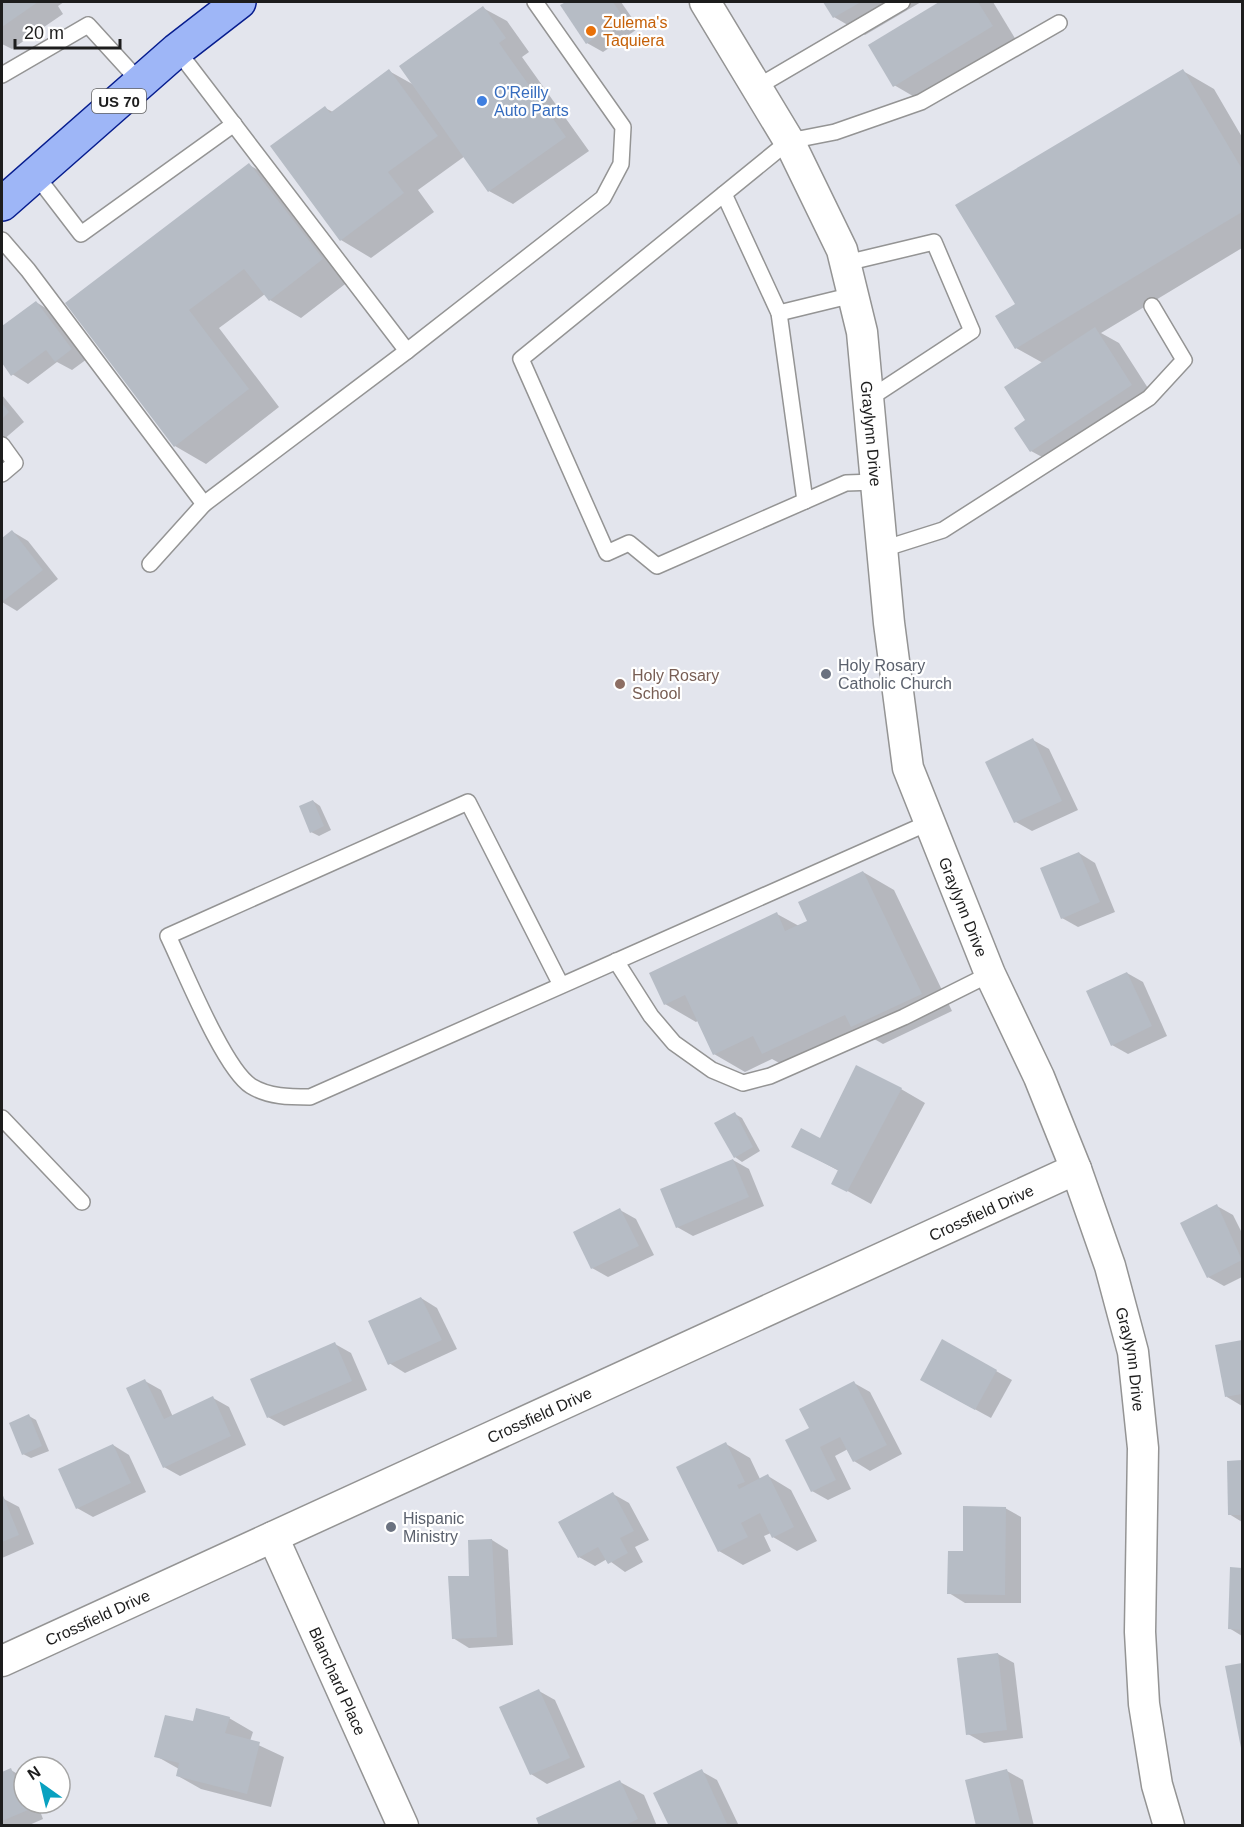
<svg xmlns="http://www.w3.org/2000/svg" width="1244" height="1827" font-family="Helvetica,sans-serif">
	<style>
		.shadow { fill: #0003 }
		.building { fill: #b6bcc5 }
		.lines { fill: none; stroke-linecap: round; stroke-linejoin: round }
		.lane-casing { stroke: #949494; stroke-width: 18 }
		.street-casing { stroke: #949494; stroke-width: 33 }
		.primary-casing { stroke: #071d8e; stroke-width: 36 }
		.lane { stroke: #fff; stroke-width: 15 }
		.street { stroke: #fff; stroke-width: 30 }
		.primary { stroke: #9eb6f7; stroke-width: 33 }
		.food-dot { fill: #e8710a; stroke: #fff; stroke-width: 2 }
		.shop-dot { fill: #3f7fe0; stroke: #fff; stroke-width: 2 }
		.worship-dot { fill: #6b7280; stroke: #fff; stroke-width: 2 }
		.education-dot { fill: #8d6e63; stroke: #fff; stroke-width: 2 }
		.labels { text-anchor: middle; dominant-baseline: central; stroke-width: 4.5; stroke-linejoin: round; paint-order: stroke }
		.shield { fill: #fff; stroke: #616161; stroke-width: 1.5 }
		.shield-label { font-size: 15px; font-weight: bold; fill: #1d1d1d }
		.food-label { font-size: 16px; fill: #c56008; stroke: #fff; text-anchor: start }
		.shop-label { font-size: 16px; fill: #366cbe; stroke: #fff; text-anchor: start }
		.street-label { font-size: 16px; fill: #1d1d1d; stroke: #fff }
		.worship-label { font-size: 16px; fill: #5b616d; stroke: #fff; text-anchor: start }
		.education-label { font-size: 16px; fill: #785e54; stroke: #fff; text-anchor: start }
	</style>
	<rect width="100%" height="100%" fill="#e3e5ed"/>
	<!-- shadow -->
	<g class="shadow">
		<path d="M2,2H64L58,6L63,14L12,49L2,44Z"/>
		<path d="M564,2H621L639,28L603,52L587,43Z"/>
		<path d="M825,2H921L865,35L834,17Z"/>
		<path d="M942,2H993L1016,40L918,99L894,85L870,45Z"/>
		<path d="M483,8L507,21L529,52L522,57L589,151L513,204L489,191L465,156L418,190L434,212L371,258L341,240L325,108L333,112L389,71L414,85Z"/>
		<path d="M1183,71L1214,89L1242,137V248L1101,333L1119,343L1155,399L1055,464L1031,451L1028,421L1043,363L1016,348L1017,305Z"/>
		<path d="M249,165L280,182L353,278L301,318L270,300L265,294L219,328L279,407L206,464L175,446L67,304Z"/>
		<path d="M36,302L52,312L87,359L72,370L57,362L28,384L12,374L2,360V328Z"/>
		<path d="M2,395L24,422L2,441Z"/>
		<path d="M13,532L28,541L58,579L17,611L2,602V540Z"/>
		<path d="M1033,740L1049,749L1078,810L1032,831L1016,822Z"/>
		<path d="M313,801L320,806L331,830L319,836L311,832Z"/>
		<path d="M1079,853L1095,863L1115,912L1078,927L1062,918Z"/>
		<path d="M863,872L894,890L952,1011L883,1044L869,1036L794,1071L772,1059L745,1072L714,1054L699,1020L696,1022L665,1004L777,914L799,926L809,921Z"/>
		<path d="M1127,973L1143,982L1167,1036L1128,1054L1112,1045Z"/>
		<path d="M901,1089L925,1103L871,1204L833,1183L839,1171L793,1146L821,1140Z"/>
		<path d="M735,1114L742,1118L760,1151L742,1162L735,1157Z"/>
		<path d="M733,1160L749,1169L764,1206L693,1236L677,1227Z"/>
		<path d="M1217,1206L1233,1215L1242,1233V1277L1224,1286L1208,1277Z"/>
		<path d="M620,1210L636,1219L654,1255L608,1277L592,1268Z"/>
		<path d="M421,1298L437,1308L457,1349L405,1373L389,1363Z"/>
		<path d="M943,1341L1012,1380L991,1418L938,1389Z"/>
		<path d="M1242,1341V1406L1227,1397L1217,1346Z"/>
		<path d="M335,1344L351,1353L367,1390L284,1426L268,1417Z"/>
		<path d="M145,1381L161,1390L173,1417L213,1398L229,1407L246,1445L180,1476L164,1467Z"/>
		<path d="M854,1383L870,1392L902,1454L870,1471L854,1461L848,1449L835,1456L851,1489L828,1500L812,1491L811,1429Z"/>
		<path d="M29,1416L36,1420L49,1451L31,1458L23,1454Z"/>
		<path d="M726,1444L750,1458L760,1479L768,1476L791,1490L817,1541L797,1551L773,1537L771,1533L764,1536L771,1551L743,1565L719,1551Z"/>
		<path d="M113,1445L129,1455L146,1492L93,1517L77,1508Z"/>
		<path d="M1229,1462H1242V1522L1229,1514Z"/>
		<path d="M613,1494L629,1503L649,1540L635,1547L643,1562L625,1572L607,1559L595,1566L579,1557Z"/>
		<path d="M2,1498L19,1507L34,1544L2,1558Z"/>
		<path d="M1005,1508L1021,1517V1603H965L949,1593L964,1553Z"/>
		<path d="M492,1540L508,1550L513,1645L469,1648L453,1638L471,1577Z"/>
		<path d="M1232,1569H1242V1636L1229,1628Z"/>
		<path d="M998,1654L1014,1663L1023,1738L984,1743L968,1734Z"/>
		<path d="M1242,1664V1746L1227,1667Z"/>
		<path d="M539,1691L555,1700L585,1767L547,1784L531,1774Z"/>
		<path d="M229,1718L253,1732L250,1741L284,1757L271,1807L201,1789L178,1776L179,1769L156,1756L194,1723Z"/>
		<path d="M11,1770L24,1778V1803H37L43,1819L27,1826H2V1774Z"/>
		<path d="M701,1771L717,1780L739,1826H670Z"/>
		<path d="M1007,1771L1023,1780L1034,1826H978Z"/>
		<path d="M620,1782L644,1795L657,1826H541Z"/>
	</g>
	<!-- building -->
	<g class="building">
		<path d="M2,2H38L2,27Z"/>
		<path d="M566,2H613L624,18L586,44L560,5Z"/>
		<path d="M823,2H861L833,18Z"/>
		<path d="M939,2H978L993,26L893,87L868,45Z"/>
		<path d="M483,6L506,38L499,43L566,137L488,192L399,66Z"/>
		<path d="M389,69L438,136L388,172L404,193L340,241L270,146L325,106L330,113Z"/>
		<path d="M1183,69L1242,169V212L1015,349L995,316L1015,304L955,205Z"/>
		<path d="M249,163L323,259L269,301L244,269L189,310L249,389L174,447L65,303Z"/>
		<path d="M36,301L72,349L55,362L46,350L11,376L2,363V326Z"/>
		<path d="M1095,327L1132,385L1030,452L1014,428L1025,420L1004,387Z"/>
		<path d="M2,403L9,412L2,419Z"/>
		<path d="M12,530L43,570L2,602V538Z"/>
		<path d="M1033,738L1062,801L1014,823L985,762Z"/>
		<path d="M313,800L324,826L310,833L299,806Z"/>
		<path d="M1079,852L1100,902L1061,919L1040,868Z"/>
		<path d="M863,871L922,994L851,1027L845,1015L762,1054L753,1036L713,1055L685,995L664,1005L649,973L777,912L785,931L807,921L798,902Z"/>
		<path d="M1127,972L1152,1026L1111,1046L1086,991Z"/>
		<path d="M856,1065L902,1088L847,1192L831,1184L838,1170L791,1147L801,1128L820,1138Z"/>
		<path d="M735,1112L753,1147L734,1158L714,1123Z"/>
		<path d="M733,1159L749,1197L676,1228L660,1189Z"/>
		<path d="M1217,1204L1242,1260L1207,1278L1180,1223Z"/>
		<path d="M620,1208L639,1246L591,1269L573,1232Z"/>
		<path d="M421,1297L442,1340L388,1365L368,1321Z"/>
		<path d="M942,1339L997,1370L975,1410L920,1380Z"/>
		<path d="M1242,1340V1394L1225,1397L1215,1345Z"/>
		<path d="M335,1342L352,1381L267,1418L250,1379Z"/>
		<path d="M145,1379L164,1419L213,1396L231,1436L163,1468L126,1388Z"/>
		<path d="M854,1381L887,1445L853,1462L840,1437L820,1447L836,1480L811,1492L785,1440L809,1428L799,1409Z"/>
		<path d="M29,1414L42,1446L22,1455L9,1423Z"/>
		<path d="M726,1442L745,1482L737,1485L739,1489L768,1474L794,1527L772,1538L760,1513L741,1523L748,1537L718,1552L676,1467Z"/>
		<path d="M113,1444L131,1483L76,1509L58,1469Z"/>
		<path d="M1242,1460V1515H1228L1227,1461Z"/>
		<path d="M613,1492L634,1531L620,1538L628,1553L608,1564L598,1547L578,1558L558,1522Z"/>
		<path d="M2,1493L19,1535L2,1542Z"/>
		<path d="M963,1506L1006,1507L1005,1595L947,1594L948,1551H963Z"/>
		<path d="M492,1539L497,1637L452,1639L448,1576H469L468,1540Z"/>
		<path d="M1230,1567L1242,1568V1630L1228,1629Z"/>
		<path d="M998,1653L1007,1730L966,1735L957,1658Z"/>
		<path d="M1242,1663V1748H1241L1225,1666Z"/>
		<path d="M539,1689L570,1758L530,1775L499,1707Z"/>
		<path d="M196,1708L230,1717L225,1733L260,1742L247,1794L176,1776L179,1763L154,1757L165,1715L193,1721Z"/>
		<path d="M11,1768L28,1810L2,1821V1772Z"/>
		<path d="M702,1769L728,1826H669L653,1793Z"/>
		<path d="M1007,1769L1021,1826H976L965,1780Z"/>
		<path d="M620,1780L638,1819L624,1826H539L536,1818Z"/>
	</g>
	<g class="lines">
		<defs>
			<g id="lane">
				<path d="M177,50L407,351"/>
				<path d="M2,75L88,25L140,82"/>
				<path d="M757,87L902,2"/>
				<path d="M35,174L81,234L234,124"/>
				<path d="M724,194L779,313L805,501"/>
				<path d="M2,240L28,270L204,504"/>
				<path d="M846,263L934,242L972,331L867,400"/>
				<path d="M779,313L853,295"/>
				<path d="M2,445L15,463L2,474"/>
				<path d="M875,482L846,483L657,566L629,543L607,553L521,359L789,141L835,132L921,102L1059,23"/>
				<path d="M883,549L943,530L1149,398L1184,360L1152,306"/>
				<path d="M150,564L204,504L407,351L603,198L621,164L623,127L535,2"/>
				<path d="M616,961L651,1016L674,1043L712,1070L743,1083L770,1076L904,1017L990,974"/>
				<path d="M561,985L468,802L168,936C184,969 224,1069 251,1086C269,1097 290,1097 310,1097L928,823"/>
				<path d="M2,1118L82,1202"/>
			</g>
			<g id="street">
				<path id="s1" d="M705,2L789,141L842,250L862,332L889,623L908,768L990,974L1039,1077L1076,1169L1110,1266L1133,1352L1143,1448L1140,1632L1144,1704L1157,1785L1169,1826"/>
				<path id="s2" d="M273,1537L403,1826"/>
				<path id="s3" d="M2,1661L1076,1169"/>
			</g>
			<path id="primary" d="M2,204L177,50L239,2"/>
		</defs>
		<!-- lane casing -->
		<use href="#lane" class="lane-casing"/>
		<!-- street casing -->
		<use href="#street" class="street-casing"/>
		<!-- primary casing -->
		<use href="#primary" class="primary-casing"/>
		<!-- lane -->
		<use href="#lane" class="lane"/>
		<!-- street -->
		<use href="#street" class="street"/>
		<!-- primary -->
		<use href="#primary" class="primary"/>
	</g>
	<!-- markers -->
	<circle class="food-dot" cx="591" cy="31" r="6"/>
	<circle class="shop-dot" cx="482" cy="101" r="6"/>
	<g class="worship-dot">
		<circle cx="826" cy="674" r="6"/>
		<circle cx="391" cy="1527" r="6"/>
	</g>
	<circle class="education-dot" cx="620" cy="684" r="6"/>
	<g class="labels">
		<!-- shield labels -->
		<rect class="shield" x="92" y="89" width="54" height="24" rx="4.5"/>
		<g class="shield-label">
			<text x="119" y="101">US 70</text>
		</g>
		<!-- food labels -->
		<g class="food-label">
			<text x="603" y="22">Zulema's<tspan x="603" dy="18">Taquiera</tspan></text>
		</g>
		<!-- shop labels -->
		<g class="shop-label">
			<text x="494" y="92">O'Reilly<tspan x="494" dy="18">Auto Parts</tspan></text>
		</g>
		<!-- street labels -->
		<g class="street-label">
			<text stroke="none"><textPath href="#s1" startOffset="470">Graylynn Drive</textPath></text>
			<text stroke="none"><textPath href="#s1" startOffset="956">Graylynn Drive</textPath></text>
			<text stroke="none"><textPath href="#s3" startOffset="1077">Crossfield Drive</textPath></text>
			<text stroke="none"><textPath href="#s1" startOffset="1440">Graylynn Drive</textPath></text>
			<text stroke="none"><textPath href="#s3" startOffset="591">Crossfield Drive</textPath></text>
			<text stroke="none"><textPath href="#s3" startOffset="105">Crossfield Drive</textPath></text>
			<text stroke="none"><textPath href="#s2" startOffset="158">Blanchard Place</textPath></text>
		</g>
		<!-- worship labels -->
		<g class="worship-label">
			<text x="838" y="665">Holy Rosary<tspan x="838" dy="18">Catholic Church</tspan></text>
			<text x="403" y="1518">Hispanic<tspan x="403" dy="18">Ministry</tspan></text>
		</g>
		<!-- education labels -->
		<g class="education-label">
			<text x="632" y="675">Holy Rosary<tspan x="632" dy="18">School</tspan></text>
		</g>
	</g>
	<!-- border -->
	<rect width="1244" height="1827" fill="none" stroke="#1d1d1d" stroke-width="6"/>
	<!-- north arrow -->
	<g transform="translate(42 1785) rotate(326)"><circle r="28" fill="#ffffff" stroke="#a5a5a5" stroke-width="1.5"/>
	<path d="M0-4.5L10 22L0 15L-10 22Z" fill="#09a1c0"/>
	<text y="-9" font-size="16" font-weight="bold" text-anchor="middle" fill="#1d1d1d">N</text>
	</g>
	<!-- scale -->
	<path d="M15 39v9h105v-9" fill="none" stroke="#1d1d1d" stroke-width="3"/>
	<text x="24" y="39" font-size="18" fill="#1d1d1d" stroke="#ffffff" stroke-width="4.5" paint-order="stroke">20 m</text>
</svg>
